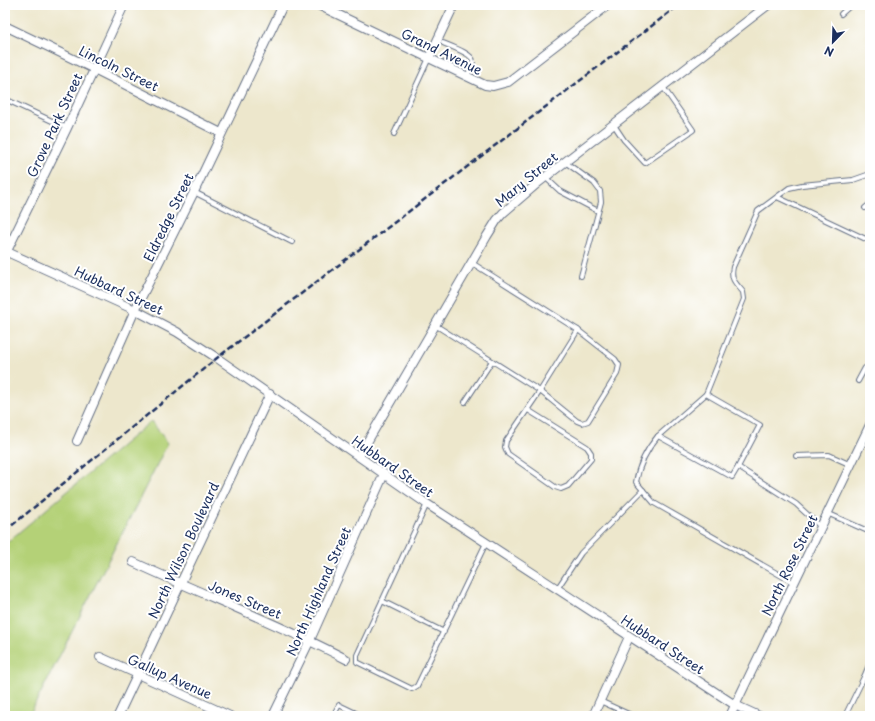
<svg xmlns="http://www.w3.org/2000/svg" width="875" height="721" font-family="'Playpen Sans',sans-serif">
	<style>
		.green { fill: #b4d177; stroke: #68806a }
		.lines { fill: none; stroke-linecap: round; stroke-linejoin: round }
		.lane-casing { stroke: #646f84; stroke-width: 6 }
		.street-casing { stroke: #646f84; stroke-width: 10 }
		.lane { stroke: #fff; stroke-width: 4 }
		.street { stroke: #fff; stroke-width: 8 }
		.rail { stroke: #1b2f5e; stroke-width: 2.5; stroke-dasharray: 6 3; stroke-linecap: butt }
		.labels { text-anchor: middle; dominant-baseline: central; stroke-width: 4; stroke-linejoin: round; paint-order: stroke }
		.street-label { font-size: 13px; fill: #1b2f5e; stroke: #fff }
	</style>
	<rect width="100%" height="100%" fill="#fff"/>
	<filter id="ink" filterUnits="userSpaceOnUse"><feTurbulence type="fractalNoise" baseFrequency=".025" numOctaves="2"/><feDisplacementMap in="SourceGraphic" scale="8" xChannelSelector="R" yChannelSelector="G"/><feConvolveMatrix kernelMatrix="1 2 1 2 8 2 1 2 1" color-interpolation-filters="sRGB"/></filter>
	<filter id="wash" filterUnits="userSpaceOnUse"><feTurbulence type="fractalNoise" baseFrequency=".012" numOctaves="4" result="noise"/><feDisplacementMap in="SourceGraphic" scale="16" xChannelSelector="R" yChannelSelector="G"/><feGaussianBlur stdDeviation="0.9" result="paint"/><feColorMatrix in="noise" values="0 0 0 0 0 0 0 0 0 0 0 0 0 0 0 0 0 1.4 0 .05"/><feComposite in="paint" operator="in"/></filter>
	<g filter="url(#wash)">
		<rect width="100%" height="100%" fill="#ede7cc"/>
		<!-- green -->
		<path class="green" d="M151,421L168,443L29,716H5V544Z"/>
	</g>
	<g filter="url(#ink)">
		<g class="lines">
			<defs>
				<g id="lane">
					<path d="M841,14L851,5"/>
					<path d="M443,43C450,46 473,54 473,61C473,66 469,72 467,76"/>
					<path d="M5,99L67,128"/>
					<path d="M614,125L624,140L645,163L693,130L663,87"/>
					<path d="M394,134L429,58"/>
					<path d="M565,162L594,183L600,191L601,202L581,276"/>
					<path d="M545,177L560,191L598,211"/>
					<path d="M194,192L292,242"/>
					<path d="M777,197L870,241"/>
					<path d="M865,208L870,204"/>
					<path d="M435,325L540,391L578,330L472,263"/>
					<path d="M858,381L865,368L870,370"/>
					<path d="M706,394L744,299L743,292C736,283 730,280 733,267L758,211L789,188L802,185L853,180L870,174"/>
					<path d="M465,402L492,361"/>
					<path d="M528,410L587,447L591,453V459L568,486L561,489L555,487L508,454L505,447L506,441L540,391L577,421L582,423L588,421L617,374L619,365L615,359L578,330"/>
					<path d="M658,436L706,394L760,425L738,467"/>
					<path d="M796,456L829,455L851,465"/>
					<path d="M427,504L357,655V662L412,689L417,686L486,543"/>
					<path d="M827,513L870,532"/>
					<path d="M794,583L654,503L636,482C639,465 647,449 658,436L732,477L738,467L796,504L821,527"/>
					<path d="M557,589L581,553L643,490"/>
					<path d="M382,601L444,632"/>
					<path d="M864,677L870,663"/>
					<path d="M600,701L633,716"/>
					<path d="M333,716L339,705L362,716"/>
					<path d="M845,716L864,677L870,680"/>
				</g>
				<g id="street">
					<path d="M318,5L485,85L493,86L508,82L608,5"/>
					<path d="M5,26L94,69L221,133"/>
					<path d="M429,58L454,5"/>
					<path d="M5,251L135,310L177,332L217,358L427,504L735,705L759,716"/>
					<path d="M5,255L67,128L124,5"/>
					<path d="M77,441L135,310L194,192L283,5"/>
					<path d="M359,456L487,236L497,220L503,213L539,182L768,5"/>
					<path d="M133,562C204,595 277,623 346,659"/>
					<path d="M100,657L230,716"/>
					<path d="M118,716L270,394"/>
					<path d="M273,716L310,640L384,474"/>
					<path d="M593,716L629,637"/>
					<path d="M730,716L870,425"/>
				</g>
			</defs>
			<!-- lane casing -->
			<use href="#lane" class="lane-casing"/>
			<!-- street casing -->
			<use href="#street" class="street-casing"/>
			<!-- lane -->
			<use href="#lane" class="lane"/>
			<!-- street -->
			<use href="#street" class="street"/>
			<!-- rail -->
			<path class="rail" d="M5,531L217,358L679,5"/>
		</g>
	</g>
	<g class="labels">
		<!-- street labels -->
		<g class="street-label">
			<text transform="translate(442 51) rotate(26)">Grand Avenue</text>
			<text transform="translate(119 68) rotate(26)">Lincoln Street</text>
			<text transform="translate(54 125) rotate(-65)">Grove Park Street</text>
			<text transform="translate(526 179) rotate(-40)">Mary Street</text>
			<text transform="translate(168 217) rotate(-64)">Eldredge Street</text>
			<text transform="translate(119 290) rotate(25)">Hubbard Street</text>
			<text transform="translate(393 466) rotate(35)">Hubbard Street</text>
			<text transform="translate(183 550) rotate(-65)">North Wilson Boulevard</text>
			<text transform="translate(789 565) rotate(-64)">North Rose Street</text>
			<text transform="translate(318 591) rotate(-66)">North Highland Street</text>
			<text transform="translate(245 599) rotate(23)">Jones Street</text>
			<text transform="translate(663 644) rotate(33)">Hubbard Street</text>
			<text transform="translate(170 676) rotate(24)">Gallup Avenue</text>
		</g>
	</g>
	<!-- margin -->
	<rect width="875" height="721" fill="none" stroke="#fff" stroke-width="20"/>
	<!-- north arrow -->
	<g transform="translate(833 42) rotate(203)" stroke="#ffffff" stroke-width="3" paint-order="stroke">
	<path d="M0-3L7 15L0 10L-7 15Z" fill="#1b2f5e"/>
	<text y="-6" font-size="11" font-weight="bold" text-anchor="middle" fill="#1b2f5e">N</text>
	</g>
</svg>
